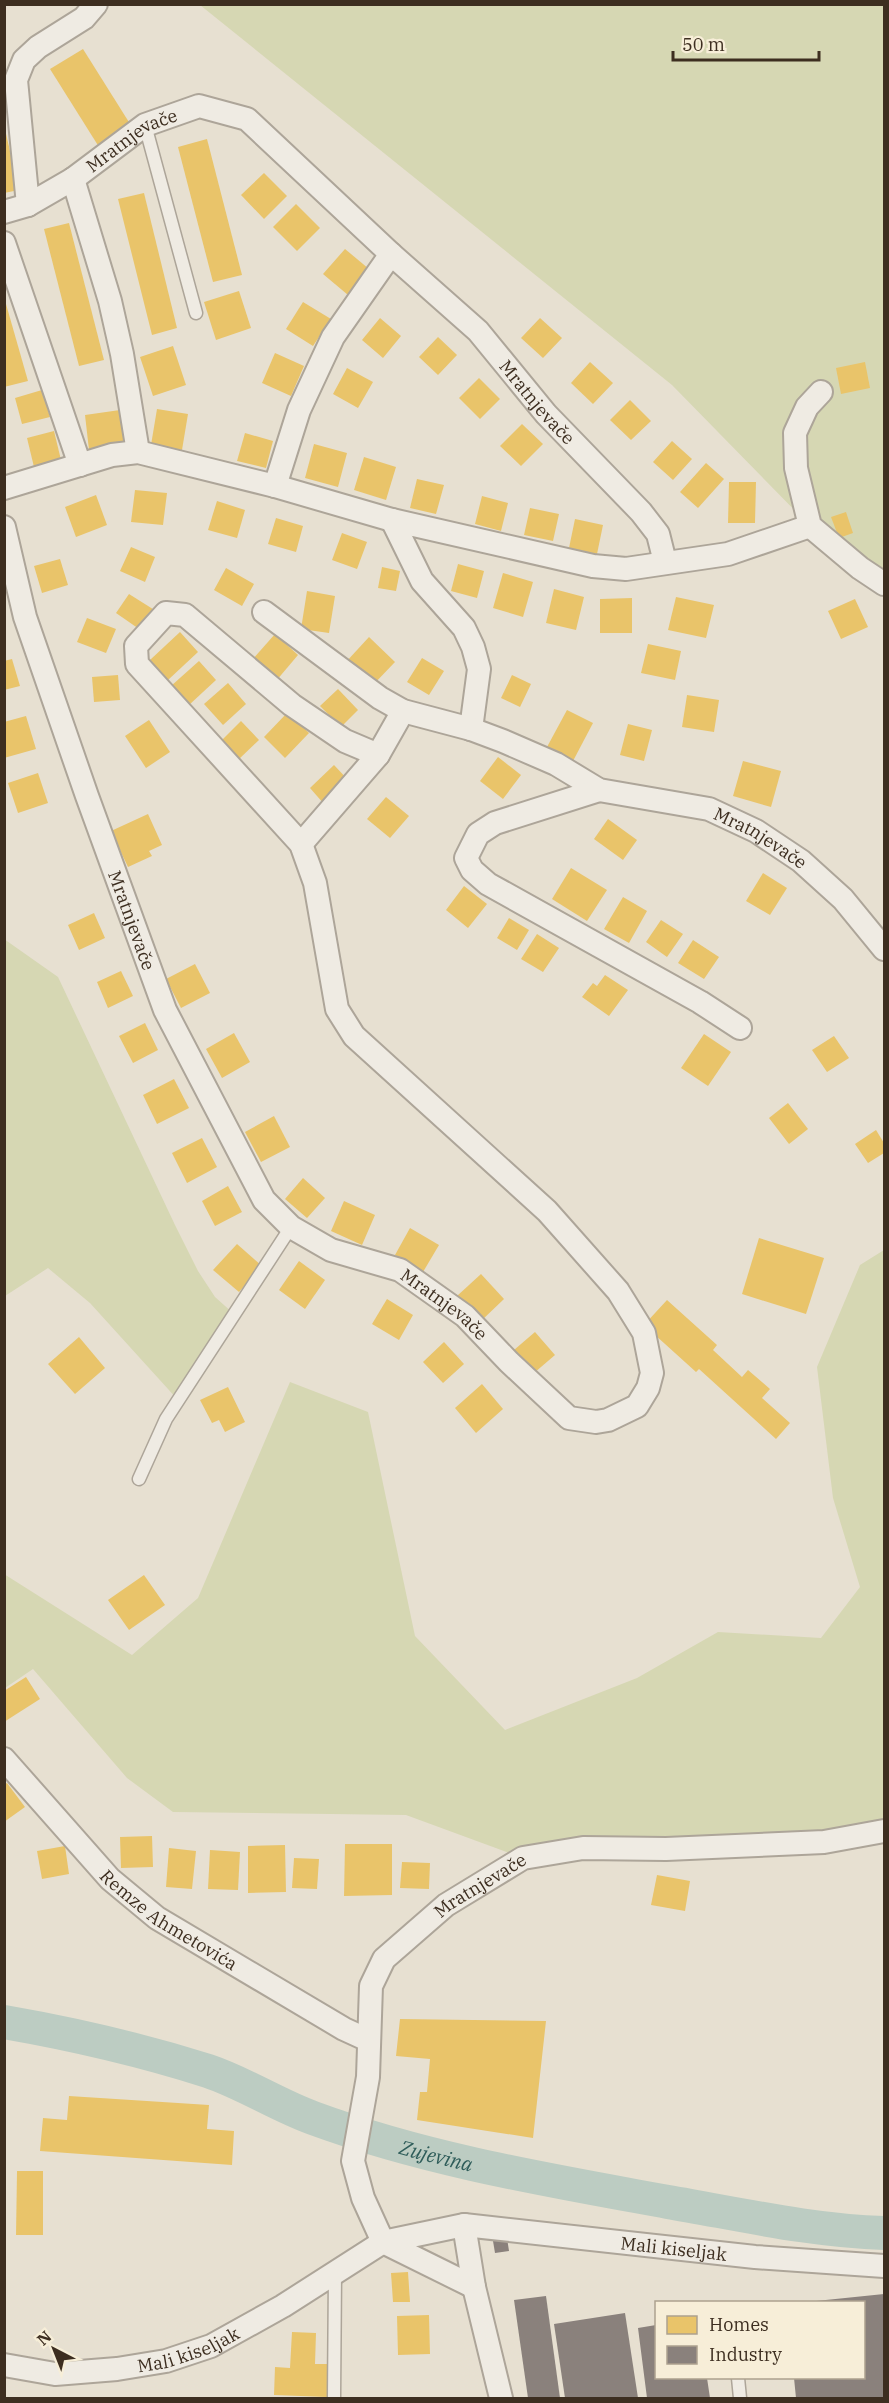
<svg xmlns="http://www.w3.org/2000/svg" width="889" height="2403" font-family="'IBM Plex Serif',serif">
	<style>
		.green { fill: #d6d7b3 }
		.homes { fill: #e9c46a }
		.industry { fill: #8a817c }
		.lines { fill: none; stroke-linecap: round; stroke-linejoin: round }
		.river { stroke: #bcccc2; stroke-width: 34 }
		.lane-casing { stroke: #ada599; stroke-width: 15 }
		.street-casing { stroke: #ada599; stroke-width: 26 }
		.lane { stroke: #efebe3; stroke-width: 12 }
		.street { stroke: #efebe3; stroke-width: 22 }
		.labels { text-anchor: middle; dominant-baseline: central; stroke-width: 6; stroke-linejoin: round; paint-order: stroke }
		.street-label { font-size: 18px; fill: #3d2e20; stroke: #f7eed8 }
		.water-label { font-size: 20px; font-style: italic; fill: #2f5d5a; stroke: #f7eed8 }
	</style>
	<rect width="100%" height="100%" fill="#e7e0d1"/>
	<!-- green -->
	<g class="green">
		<path d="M200,5H884V583L810,526L672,385Z"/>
		<path d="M4,939L58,977L175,1225L198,1271L215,1297L234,1314L178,1400L90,1303L48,1268L5,1296Z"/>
		<path d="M884,1250V1831L523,1858L406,1815L173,1812L127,1778L33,1669L5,1688L4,1574L132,1655L198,1598L290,1382L368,1412L415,1636L505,1730L637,1678L718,1632L821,1638L860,1587L833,1498L817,1367L860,1265Z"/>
	</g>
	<!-- homes -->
	<g class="homes">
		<path d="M83,49L132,127L99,147L50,69Z"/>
		<path d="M4,125L19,190L4,193Z"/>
		<path d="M207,139L242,275L213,282L178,147Z"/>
		<path d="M264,173L287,196L264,219L241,195Z"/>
		<path d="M144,193L177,328L152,335L118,199Z"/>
		<path d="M296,204L320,228L297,251L273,227Z"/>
		<path d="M69,223L104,360L79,366L44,229Z"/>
		<path d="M345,249L369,269L348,295L323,274Z"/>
		<path d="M239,291L251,328L216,340L204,302Z"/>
		<path d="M4,297L28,381L4,387Z"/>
		<path d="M303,302L331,319L313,346L286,329Z"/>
		<path d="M380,318L401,336L383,358L362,340Z"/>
		<path d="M540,318L562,338L543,358L521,338Z"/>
		<path d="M438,337L457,355L438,375L419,357Z"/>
		<path d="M173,346L186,385L153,396L140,357Z"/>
		<path d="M275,353L304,366L291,396L262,383Z"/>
		<path d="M590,362L613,383L593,404L571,383Z"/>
		<path d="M865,362L870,388L841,394L836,368Z"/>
		<path d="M347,368L373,382L358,408L333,394Z"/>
		<path d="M479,378L500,399L480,419L459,398Z"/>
		<path d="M42,390L50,417L22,424L15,398Z"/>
		<path d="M630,400L651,421L631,440L610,420Z"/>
		<path d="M157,409L188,414L182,450L151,445Z"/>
		<path d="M120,410L125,445L89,450L85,415Z"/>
		<path d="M522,424L543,444L521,466L500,446Z"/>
		<path d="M54,431L61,460L34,467L27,438Z"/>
		<path d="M245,433L273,441L266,468L237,461Z"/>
		<path d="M672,441L692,459L673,480L653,462Z"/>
		<path d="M314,444L347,453L338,487L305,478Z"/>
		<path d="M364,457L396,467L386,500L354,490Z"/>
		<path d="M706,463L724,479L698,508L680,492Z"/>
		<path d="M417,479L444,485L436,514L410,508Z"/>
		<path d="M729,482H756L755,523H728Z"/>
		<path d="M135,490L167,493L163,525L131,522Z"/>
		<path d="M96,495L107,525L76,537L65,507Z"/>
		<path d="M482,496L508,503L501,531L475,524Z"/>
		<path d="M217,501L245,510L237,538L208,530Z"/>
		<path d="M530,508L559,514L553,541L524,535Z"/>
		<path d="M846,512L853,533L839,538L831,517Z"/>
		<path d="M276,518L303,526L296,552L268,544Z"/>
		<path d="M575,519L603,525L597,554L569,548Z"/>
		<path d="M342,533L367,542L357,569L332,560Z"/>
		<path d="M131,547L155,557L145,582L120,571Z"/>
		<path d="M60,559L68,585L42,593L34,566Z"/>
		<path d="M458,564L484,571L477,598L451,591Z"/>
		<path d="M382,567L400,571L396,591L378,588Z"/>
		<path d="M226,568L254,584L242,606L214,590Z"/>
		<path d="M503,573L533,582L523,617L493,608Z"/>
		<path d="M554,589L584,597L576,630L546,623Z"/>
		<path d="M307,591L335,596L329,633L301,629Z"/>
		<path d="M129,594L156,611L142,631L116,613Z"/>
		<path d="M676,597L714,605L706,638L668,630Z"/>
		<path d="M632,598V633H600V599Z"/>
		<path d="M855,599L868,627L841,639L828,611Z"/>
		<path d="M87,618L116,629L106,653L77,642Z"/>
		<path d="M180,632L198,652L168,680L150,660Z"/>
		<path d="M275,634L298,655L276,681L252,660Z"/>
		<path d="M369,637L395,662L372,686L346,662Z"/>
		<path d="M648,644L681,651L675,680L641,673Z"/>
		<path d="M422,658L444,671L429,695L407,682Z"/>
		<path d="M12,659L20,686L4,690V661Z"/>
		<path d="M199,661L216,680L189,705L171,686Z"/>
		<path d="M118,675L120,700L94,702L92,677Z"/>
		<path d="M512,675L531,684L520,707L501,698Z"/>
		<path d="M228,683L246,704L223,725L204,704Z"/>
		<path d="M338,689L358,710L341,727L320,706Z"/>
		<path d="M687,695L719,700L714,732L682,727Z"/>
		<path d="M567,710L593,723L573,761L547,747Z"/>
		<path d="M288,712L309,733L285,758L264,737Z"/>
		<path d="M26,716L36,749L4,758V722Z"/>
		<path d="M149,720L170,752L146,768L125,736Z"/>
		<path d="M241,721L259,740L237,761L220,742Z"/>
		<path d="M628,724L652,730L644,761L620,755Z"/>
		<path d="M498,757L521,775L503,799L480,781Z"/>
		<path d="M743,761L781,771L771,807L733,796Z"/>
		<path d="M334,765L349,781L324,804L310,788Z"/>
		<path d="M38,773L48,803L18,813L8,783Z"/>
		<path d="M386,797L409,816L390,838L367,819Z"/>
		<path d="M148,814L162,845L149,851L152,856L128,867L111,831Z"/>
		<path d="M608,819L637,840L623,860L594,839Z"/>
		<path d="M571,868L607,890L587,921L552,899Z"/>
		<path d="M763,873L787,888L770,915L746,901Z"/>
		<path d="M464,886L487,904L468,928L446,910Z"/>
		<path d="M623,897L647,911L629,943L604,929Z"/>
		<path d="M94,913L105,938L79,950L68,925Z"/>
		<path d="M509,918L529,930L517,950L497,938Z"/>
		<path d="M661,920L683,934L667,957L646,942Z"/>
		<path d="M537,934L559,948L543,972L521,959Z"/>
		<path d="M693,940L719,957L704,979L678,963Z"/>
		<path d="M195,964L210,993L181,1008L166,979Z"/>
		<path d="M121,971L133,996L108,1008L97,982Z"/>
		<path d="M605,975L628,990L609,1016L582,997L593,983L597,986Z"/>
		<path d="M145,1023L158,1050L133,1063L119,1036Z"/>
		<path d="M234,1033L250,1062L222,1078L206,1049Z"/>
		<path d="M704,1034L731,1052L708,1086L681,1068Z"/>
		<path d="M834,1036L849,1058L827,1072L812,1050Z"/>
		<path d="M174,1079L189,1108L157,1124L143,1095Z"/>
		<path d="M788,1103L808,1129L789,1144L769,1118Z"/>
		<path d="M274,1116L290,1147L261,1162L245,1132Z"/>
		<path d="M876,1130L884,1143V1153L868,1163L855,1144Z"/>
		<path d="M202,1138L217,1167L187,1183L172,1153Z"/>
		<path d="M303,1178L325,1198L307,1218L285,1199Z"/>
		<path d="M228,1186L242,1212L215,1226L202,1201Z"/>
		<path d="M344,1201L375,1215L362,1245L331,1231Z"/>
		<path d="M410,1228L439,1245L423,1272L395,1255Z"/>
		<path d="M759,1238L824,1258L806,1314L742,1294Z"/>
		<path d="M237,1244L262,1266L239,1292L213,1270Z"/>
		<path d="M299,1261L325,1280L305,1309L279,1290Z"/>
		<path d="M481,1274L504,1299L481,1321L457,1296Z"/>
		<path d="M387,1299L413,1315L399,1340L372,1324Z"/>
		<path d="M667,1300L717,1345L713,1350L742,1377L748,1370L770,1389L762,1398L790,1423L776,1439L699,1369L696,1372L644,1325Z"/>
		<path d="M535,1332L555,1355L534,1373L514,1350Z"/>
		<path d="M79,1337L105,1368L75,1394L48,1364Z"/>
		<path d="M444,1342L464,1364L443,1383L423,1362Z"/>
		<path d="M482,1384L503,1409L476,1433L455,1408Z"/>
		<path d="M228,1387L245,1422L225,1432L219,1420L212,1423L200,1400Z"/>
		<path d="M144,1575L165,1605L129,1630L108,1600Z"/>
		<path d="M26,1677L40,1699L4,1722V1691Z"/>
		<path d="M7,1783L25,1807L4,1822V1785Z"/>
		<path d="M152,1836L153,1867L121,1868L120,1837Z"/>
		<path d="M345,1844H392V1895L344,1896Z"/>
		<path d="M285,1845L286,1892L248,1893V1846Z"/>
		<path d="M65,1846L69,1874L42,1879L37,1851Z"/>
		<path d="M169,1848L196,1851L192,1889L166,1887Z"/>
		<path d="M210,1850L240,1852L238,1890L208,1889Z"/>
		<path d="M294,1858L319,1859L317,1889L292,1888Z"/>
		<path d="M402,1862L430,1863L429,1889L400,1888Z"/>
		<path d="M657,1875L690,1881L685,1911L651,1905Z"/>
		<path d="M400,2019L546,2021L533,2138L417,2120L420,2092H427L430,2059L396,2056Z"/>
		<path d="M69,2096L209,2105L207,2129L234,2131L232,2165L40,2151L43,2118L67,2120Z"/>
		<path d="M17,2171H43V2235H16Z"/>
		<path d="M408,2272L410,2302H393L391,2273Z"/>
		<path d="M429,2315L430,2354L398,2355L397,2316Z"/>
		<path d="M292,2332L316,2333L315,2364H328L327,2397L274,2395L275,2367L290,2368Z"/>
	</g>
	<!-- industry -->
	<g class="industry">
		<path d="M507,2238L509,2251L495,2253L493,2241Z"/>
		<path d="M884,2294V2398H796L794,2378H864V2302L816,2301Z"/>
		<path d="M546,2296L560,2398H528L514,2300Z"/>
		<path d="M625,2313L638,2398H565L554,2324Z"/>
		<path d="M656,2325V2378H707L710,2398H647L638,2328Z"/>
	</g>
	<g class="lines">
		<!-- river -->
		<path class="river" id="s1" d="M4,2022C73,2034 142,2050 208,2071C244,2083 277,2105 313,2118C427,2160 548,2180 668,2202C739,2214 812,2231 884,2233"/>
		<defs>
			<g id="lane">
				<path d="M145,125L196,313"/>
				<path d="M139,1479L166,1419L291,1227"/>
				<path d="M738,2378L740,2398"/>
				<path d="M334,2398L335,2273"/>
			</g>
			<g id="street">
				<path d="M73,179L110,301L122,354L138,452"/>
				<path d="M28,205L16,80L24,60L38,47L84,18L96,4"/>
				<path id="s2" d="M4,212L28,205L73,179L145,125L199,106L247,119L391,254L478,331L546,414L641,512L658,534L665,562"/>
				<path d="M4,243L80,465"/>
				<path d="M821,392L807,407L795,433L796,468L810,526L860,568L884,584"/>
				<path d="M275,486L299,410L333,337L391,254"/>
				<path d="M4,488L112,455L138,452L275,486L392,520L593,566L626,569L728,554L810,526"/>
				<path d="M392,520L422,581L464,628L473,647L479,669L471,729"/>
				<path id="s3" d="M4,527L25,617L87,796L165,1010L264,1200L291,1227L331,1250L400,1270L465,1316L509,1362L569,1418L596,1422L608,1420L637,1406L648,1388L652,1373L644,1333L618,1291L547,1211L354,1036L337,1009L315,883L301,844L137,664L136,646L166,613L185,615L292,705L345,741L378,755"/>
				<path id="s4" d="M264,612L380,698L403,711L471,729L503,741L556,764L599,790L709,809L756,831L801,861L843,899L884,949"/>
				<path d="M599,790L495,823L478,834L466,858L472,870L488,884L700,1002L740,1028"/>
				<path d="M301,844L378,755L403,711"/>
				<path id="s5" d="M4,1759L110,1879L157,1918L344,2029L368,2040"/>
				<path d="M464,2225L474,2287L501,2398"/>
				<path id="s6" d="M474,2287L383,2242L363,2198L353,2161L368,2077L371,1986L384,1959L446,1905L523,1858L583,1848L666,1849L824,1842L884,1831"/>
				<path id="s7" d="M4,2365L55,2374L117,2369L166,2361L211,2346L283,2306L383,2242L464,2225L755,2257L884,2266"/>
			</g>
		</defs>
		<!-- lane casing -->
		<use href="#lane" class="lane-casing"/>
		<!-- street casing -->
		<use href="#street" class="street-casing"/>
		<!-- lane -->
		<use href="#lane" class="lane"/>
		<!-- street -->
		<use href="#street" class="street"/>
	</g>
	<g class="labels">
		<!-- street labels -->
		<g class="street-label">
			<text stroke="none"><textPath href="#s2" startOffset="148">Mratnjevače</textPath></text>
			<text stroke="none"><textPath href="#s2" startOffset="680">Mratnjevače</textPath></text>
			<text stroke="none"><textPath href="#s4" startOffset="554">Mratnjevače</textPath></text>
			<text stroke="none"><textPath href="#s3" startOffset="414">Mratnjevače</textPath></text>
			<text stroke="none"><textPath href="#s3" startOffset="936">Mratnjevače</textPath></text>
			<text stroke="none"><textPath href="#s6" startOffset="516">Mratnjevače</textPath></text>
			<text stroke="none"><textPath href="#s5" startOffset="232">Remze Ahmetovića</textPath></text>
			<text stroke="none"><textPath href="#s7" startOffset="706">Mali kiseljak</textPath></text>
			<text stroke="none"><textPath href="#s7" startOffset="188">Mali kiseljak</textPath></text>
		</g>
		<!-- water labels -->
		<g class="water-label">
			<text stroke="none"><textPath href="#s1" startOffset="454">Zujevina</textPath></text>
		</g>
	</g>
	<!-- border -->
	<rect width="889" height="2403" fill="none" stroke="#3d2e20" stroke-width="12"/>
	<!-- legend -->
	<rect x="655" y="2301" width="210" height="78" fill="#f7eed8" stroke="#ada18e" stroke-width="1.5"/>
	<rect x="667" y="2316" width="30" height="18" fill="#e9c46a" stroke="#ada18e" stroke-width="1.5"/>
	<text x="709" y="2331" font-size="18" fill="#3d2e20">Homes</text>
	<rect x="667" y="2346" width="30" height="18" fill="#8a817c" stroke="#ada18e" stroke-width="1.5"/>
	<text x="709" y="2361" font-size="18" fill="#3d2e20">Industry</text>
	<!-- north arrow -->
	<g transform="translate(54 2349) rotate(318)" stroke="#f7eed8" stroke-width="4.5" paint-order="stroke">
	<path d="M0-4.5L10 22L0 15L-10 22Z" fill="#3d2e20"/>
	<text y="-9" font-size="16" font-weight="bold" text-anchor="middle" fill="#3d2e20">N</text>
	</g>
	<!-- scale -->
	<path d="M673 51v9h146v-9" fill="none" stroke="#3d2e20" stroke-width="3"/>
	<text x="682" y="51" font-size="18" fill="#3d2e20" stroke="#f7eed8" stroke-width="4.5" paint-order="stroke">50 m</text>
</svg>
